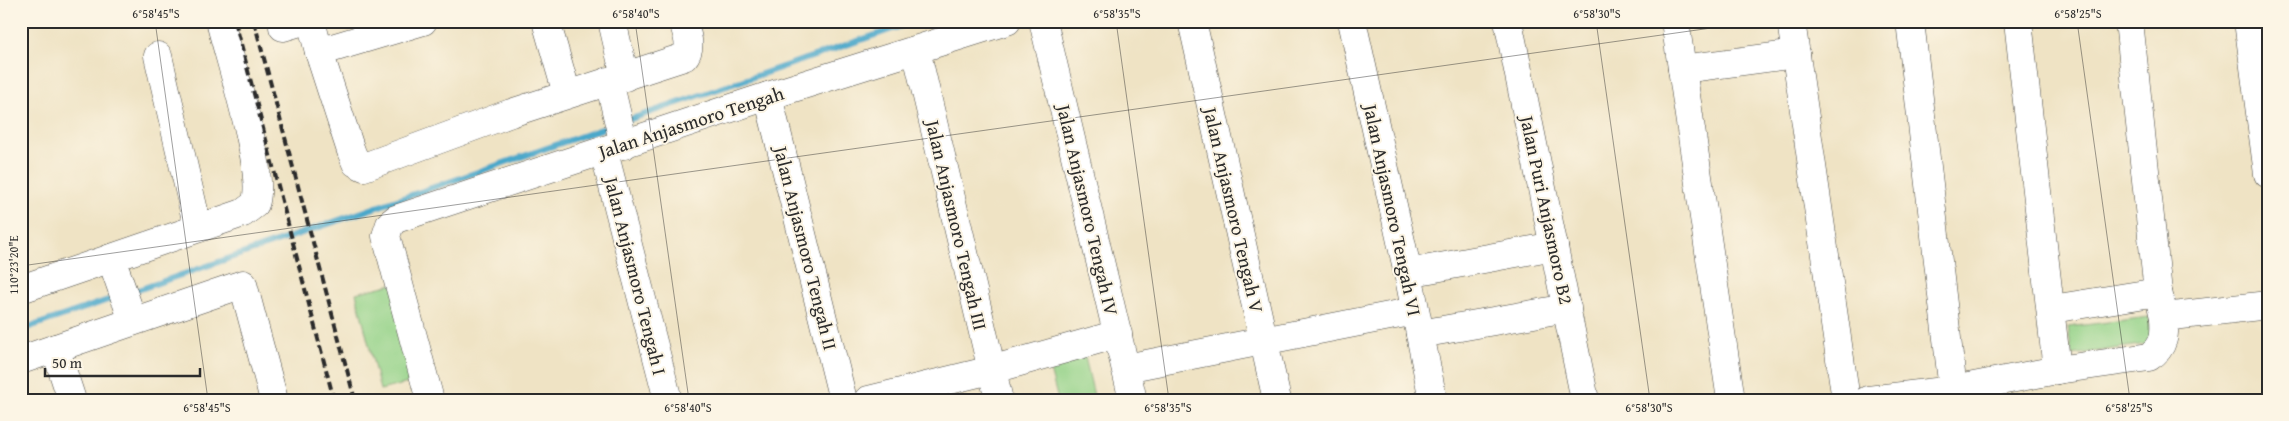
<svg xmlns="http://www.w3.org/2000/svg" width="2289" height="421" font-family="'Gentium Book Plus',serif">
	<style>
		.green { fill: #93d287; stroke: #5f7e59 }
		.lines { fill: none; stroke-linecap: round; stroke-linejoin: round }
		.stream { stroke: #4ca8ca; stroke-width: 6 }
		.minor-casing { stroke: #484742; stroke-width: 29 }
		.minor { stroke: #fff; stroke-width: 28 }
		.rail { stroke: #2b2b2b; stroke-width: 4; stroke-dasharray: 8 4; stroke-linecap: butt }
		.ticks { fill: none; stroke: #2b2b2b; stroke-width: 1; stroke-opacity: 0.45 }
		.labels { text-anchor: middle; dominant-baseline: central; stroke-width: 4; stroke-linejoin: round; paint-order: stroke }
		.street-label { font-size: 19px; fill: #2b2b2b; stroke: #fcf5e5 }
		.neatline { fill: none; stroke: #2b2b2b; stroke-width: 2 }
		.ticks-label { font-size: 12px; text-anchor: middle; fill: #2b2b2b }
	</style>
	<rect width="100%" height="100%" fill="#fcf5e5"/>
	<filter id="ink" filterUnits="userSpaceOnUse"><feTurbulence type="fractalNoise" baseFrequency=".02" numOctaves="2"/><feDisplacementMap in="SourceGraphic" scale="10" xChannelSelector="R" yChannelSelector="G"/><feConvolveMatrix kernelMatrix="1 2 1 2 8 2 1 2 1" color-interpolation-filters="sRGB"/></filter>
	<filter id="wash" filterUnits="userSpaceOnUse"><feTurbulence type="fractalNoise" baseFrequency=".0096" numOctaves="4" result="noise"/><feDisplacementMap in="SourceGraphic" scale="20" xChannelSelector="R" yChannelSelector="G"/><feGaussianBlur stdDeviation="1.12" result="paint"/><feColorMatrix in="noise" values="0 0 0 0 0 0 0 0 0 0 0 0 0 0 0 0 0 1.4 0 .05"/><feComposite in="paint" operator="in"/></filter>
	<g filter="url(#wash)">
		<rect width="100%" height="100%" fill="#efe3c4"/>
		<!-- green -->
		<g class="green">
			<path d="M393,284L417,381L380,390L356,293Z"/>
			<path d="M2149,317L2153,343L2072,355L2068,327Z"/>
			<path d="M1085,357L1095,400H1058L1049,366Z"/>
		</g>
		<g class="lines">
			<!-- stream -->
			<g class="stream">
				<path d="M625,121L916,21"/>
				<path d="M129,293L613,125"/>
				<path d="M21,330L117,297"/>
			</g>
		</g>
	</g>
	<g filter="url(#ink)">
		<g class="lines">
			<defs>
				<g id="minor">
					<path d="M311,21L319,52L351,151L356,163L364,167L511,113L684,57C693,48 686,32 683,21"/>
					<path d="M546,21L567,94"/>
					<path d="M612,21L625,77"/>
					<path d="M1043,21L1133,400"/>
					<path d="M1192,21L1277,400"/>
					<path d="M1352,21L1408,273L1433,400"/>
					<path d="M1508,21L1585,400"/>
					<path d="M1675,21L1731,400"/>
					<path d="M1791,21L1846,400"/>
					<path d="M1910,21L1953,390"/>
					<path d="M2018,21L2057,370"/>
					<path d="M2129,21L2158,292L2164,317"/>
					<path d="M2248,21L2268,174"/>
					<path d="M283,27L303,21"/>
					<path d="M916,50L999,400"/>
					<path d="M319,52L423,21"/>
					<path d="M158,56L198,228"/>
					<path d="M1682,69L1796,54"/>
					<path d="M609,81L624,145"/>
					<path d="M768,96L843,400"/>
					<path d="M604,152L668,400"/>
					<path d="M111,258L133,321"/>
					<path d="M1408,273L1554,246"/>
					<path d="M21,289L243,213L255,204C267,174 229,58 220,21"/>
					<path d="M2052,309L2158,292"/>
					<path d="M1420,334L1567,308"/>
					<path d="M55,348L72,400"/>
					<path d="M21,360L243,284L274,400"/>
					<path d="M1126,368L1415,311"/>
					<path d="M430,400L386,236L390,224L396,219L768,96L1007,21"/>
					<path d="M868,400L991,370L1118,334"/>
					<path d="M1868,400L1953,390L2057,370L2149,357C2165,347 2165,334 2164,317L2268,305"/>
				</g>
			</defs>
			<!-- minor casing -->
			<use href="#minor" class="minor-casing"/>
			<!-- minor -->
			<use href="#minor" class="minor"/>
			<!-- rail -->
			<g class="rail">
				<path d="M235,21L334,400"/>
				<path d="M254,21L355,400"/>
			</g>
		</g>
	</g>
	<!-- ticks -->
	<path class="ticks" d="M155,21L208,400M635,21L689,400M1116,21L1169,400M1596,21L1650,400M2077,21L2130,400M21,266L1761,21"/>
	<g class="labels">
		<!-- street labels -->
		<g class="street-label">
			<text transform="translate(691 122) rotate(-18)">Jalan Anjasmoro Tengah</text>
			<text transform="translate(1088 210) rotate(77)">Jalan Anjasmoro Tengah IV</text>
			<text transform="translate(1234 210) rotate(77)">Jalan Anjasmoro Tengah V</text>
			<text transform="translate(1393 210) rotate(78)">Jalan Anjasmoro Tengah VI</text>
			<text transform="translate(1547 210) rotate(78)">Jalan Puri Anjasmoro B2</text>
			<text transform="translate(957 225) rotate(77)">Jalan Anjasmoro Tengah III</text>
			<text transform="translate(806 248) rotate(76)">Jalan Anjasmoro Tengah II</text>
			<text transform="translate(636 276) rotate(76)">Jalan Anjasmoro Tengah I</text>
		</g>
	</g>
	<!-- margin -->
	<rect width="2289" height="421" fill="none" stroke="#fcf5e5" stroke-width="55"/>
	<!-- scale -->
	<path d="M45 368v8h155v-8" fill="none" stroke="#2b2b2b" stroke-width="2.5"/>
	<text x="52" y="368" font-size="15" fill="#2b2b2b" stroke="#fcf5e5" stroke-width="4" paint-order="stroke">50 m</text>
	<rect x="28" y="28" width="2234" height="366" class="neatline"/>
	<g class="ticks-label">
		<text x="156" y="18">6°58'45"S</text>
		<text x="636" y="18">6°58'40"S</text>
		<text x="1117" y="18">6°58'35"S</text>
		<text x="1597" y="18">6°58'30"S</text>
		<text x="2078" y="18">6°58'25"S</text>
		<text transform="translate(14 265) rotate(-90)" y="4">110°23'20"E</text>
		<text x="207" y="412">6°58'45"S</text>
		<text x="688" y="412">6°58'40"S</text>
		<text x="1168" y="412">6°58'35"S</text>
		<text x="1649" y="412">6°58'30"S</text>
		<text x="2129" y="412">6°58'25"S</text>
	</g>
</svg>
